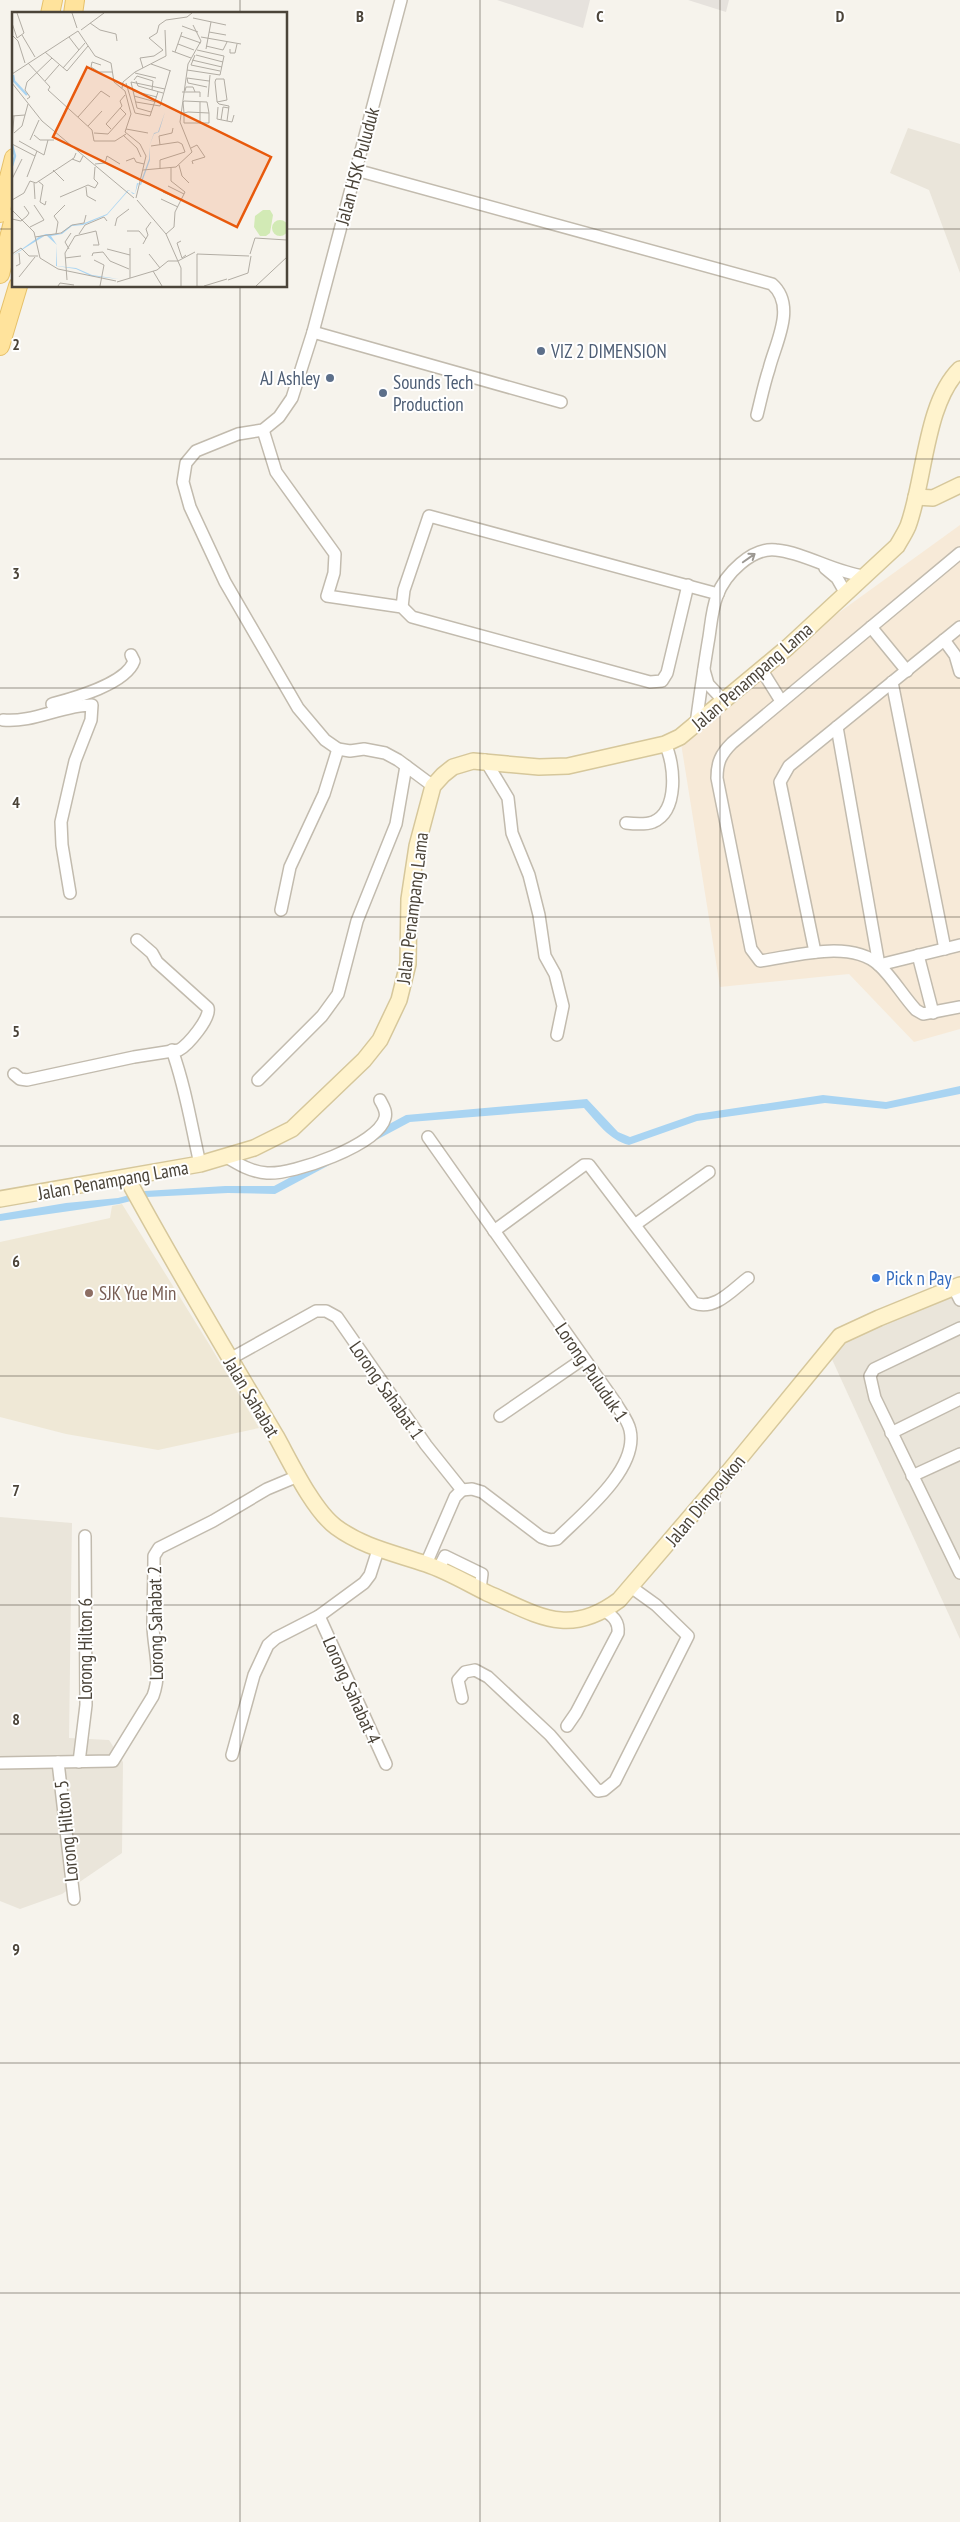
<svg xmlns="http://www.w3.org/2000/svg" width="960" height="2522" font-family="'PT Sans Narrow',sans-serif">
	<style>
		.residential { fill: #eae5da }
		.commercial { fill: #f7ead8 }
		.industrial { fill: #e6e2dd }
		.education { fill: #efe8d6 }
		.water { fill: #a9d4f2 }
		.lines { fill: none; stroke-linecap: round; stroke-linejoin: round }
		.street-casing { stroke: #c2bbae; stroke-width: 14 }
		.secondary-casing { stroke: #d6c79b; stroke-width: 18 }
		.primary-casing { stroke: #e6c16a; stroke-width: 20 }
		.street { stroke: #fff; stroke-width: 11 }
		.secondary { stroke: #fff3cd; stroke-width: 15 }
		.primary { stroke: #ffe39c; stroke-width: 18 }
		.oneway { stroke: #9c9892 }
		.grid { fill: none; stroke: #4b4439; stroke-width: 1; stroke-opacity: 0.55 }
		.service-dot { fill: #5c6f8a; stroke: #fff; stroke-width: 2 }
		.shop-dot { fill: #3f7fe0; stroke: #fff; stroke-width: 2 }
		.education-dot { fill: #8d6e63; stroke: #fff; stroke-width: 2 }
		.labels { text-anchor: middle; dominant-baseline: central; stroke-width: 4; stroke-linejoin: round; paint-order: stroke }
		.street-label { font-size: 19px; fill: #4b4439; stroke: #fff }
		.service-label { font-size: 19px; fill: #4e5e75; stroke: #fff; text-anchor: start }
		.shop-label { font-size: 19px; fill: #366cbe; stroke: #fff; text-anchor: start }
		.education-label { font-size: 19px; fill: #785e54; stroke: #fff; text-anchor: start }
		.inset-river { fill: none; stroke: #a9d4f2; stroke-width: 2.5 }
		.inset-road { fill: none; stroke: #b2ada4; stroke-width: 1 }
		.view { fill: #e8590c; fill-opacity: 0.15; stroke: #e8590c; stroke-width: 2.5 }
		.inset-edge { fill: none; stroke: #4b4439; stroke-width: 2.5 }
		.grid-label { font-size: 16px; text-anchor: middle; font-weight: bold; fill: #4b4439; stroke: #fff; stroke-width: 4; stroke-linejoin: round; paint-order: stroke }
	</style>
	<rect width="100%" height="100%" fill="#f6f3ec"/>
	<!-- residential -->
	<g class="residential">
		<path d="M908,128L960,144V273L929,190L890,173Z"/>
		<path d="M960,1286V1639L825,1344Z"/>
		<path d="M0,1517L72,1523L69,1738L109,1740L123,1762L122,1853L62,1894L20,1909L0,1901Z"/>
	</g>
	<!-- commercial -->
	<path class="commercial" d="M960,525V1029L914,1042L849,974L720,987L680,737L761,669Z"/>
	<!-- industrial -->
	<g class="industrial">
		<path d="M497,0H590L583,28Z"/>
		<path d="M688,0H729L726,12Z"/>
	</g>
	<!-- education -->
	<path class="education" d="M122,1204L209,1344L259,1428L158,1450L66,1434L0,1417V1242L110,1218L112,1206Z"/>
	<!-- water -->
	<path class="water" d="M960,1086V1094L886,1109L825,1103L697,1121L629,1145C609,1140 597,1122 584,1108L410,1122L275,1194L228,1193L147,1197L119,1204L0,1221V1214L66,1203L118,1198L145,1191L225,1186H274L406,1115L587,1099L618,1132L630,1137L696,1114L823,1095L886,1102Z"/>
	<g class="lines">
		<defs>
			<g id="street">
				<path d="M401,0L313,332L292,398L279,417L263,430L238,434L196,451L186,463L183,482L190,507L225,582L298,708L325,740L338,749L350,751L364,749L385,753L398,760L433,786"/>
				<path d="M356,170L772,284C797,306 775,344 769,369C764,384 761,399 757,415"/>
				<path d="M313,332L561,402"/>
				<path d="M263,430L276,472L335,554L334,573L327,596L402,607L412,617L650,682L662,681L667,673L688,585"/>
				<path d="M960,553L732,743C721,754 717,762 717,778L751,949L760,961C795,956 851,939 879,965C893,978 903,996 916,1010L923,1014L960,1007"/>
				<path d="M825,568L837,578L845,592"/>
				<path d="M402,607L404,590L429,516L718,594"/>
				<path d="M871,627L907,671"/>
				<path d="M944,640L955,655L960,672"/>
				<path d="M761,669L781,701"/>
				<path d="M704,670L708,684L723,700"/>
				<path d="M892,682L945,949"/>
				<path d="M52,704C74,698 126,684 134,661L131,655"/>
				<path d="M3,720C33,723 62,705 92,705L91,720L75,761L61,822L62,845L70,893"/>
				<path d="M696,724C700,695 704,666 709,637C711,624 712,609 717,596C725,574 752,547 776,550C806,553 833,572 864,576"/>
				<path d="M837,727L879,965"/>
				<path d="M485,760L508,798L512,833L529,875L539,915L545,956L555,974L563,1006L557,1035"/>
				<path d="M626,823C635,824 645,825 653,822C679,811 675,764 665,744"/>
				<path d="M281,910L290,867L324,794L338,749"/>
				<path d="M815,952L780,782L789,766L960,627"/>
				<path d="M918,955L933,1013"/>
				<path d="M879,965L960,945"/>
				<path d="M172,1050C186,1089 191,1125 200,1164"/>
				<path d="M14,1074L20,1079L27,1080L134,1057L179,1050C188,1045 211,1018 208,1008L157,962L152,953L137,940"/>
				<path d="M258,1080L322,1016L338,994L357,921L396,824L406,766"/>
				<path d="M428,1137L615,1402C620,1411 628,1420 630,1430C639,1469 582,1514 557,1539L550,1540L541,1537L482,1492L472,1489L462,1490"/>
				<path d="M225,1156C238,1164 251,1172 267,1173C293,1175 378,1145 385,1118C387,1111 383,1106 380,1100"/>
				<path d="M636,1224L709,1172"/>
				<path d="M494,1231L584,1165H589L694,1303C715,1311 732,1290 748,1278"/>
				<path d="M954,1288L960,1300"/>
				<path d="M960,1328L874,1369L870,1376L875,1398L960,1573"/>
				<path d="M230,1359L316,1311H326L337,1317L426,1445L462,1490"/>
				<path d="M500,1416L583,1359"/>
				<path d="M891,1433L960,1399"/>
				<path d="M912,1476L960,1454"/>
				<path d="M426,1564L455,1497L462,1490"/>
				<path d="M438,1570L445,1556L482,1574L480,1589"/>
				<path d="M319,1616L386,1764"/>
				<path d="M462,1698L458,1680L465,1672L475,1670L488,1677L550,1735L598,1791L604,1790L615,1781L688,1636L656,1605L631,1587"/>
				<path d="M567,1726L576,1713L618,1633C619,1622 614,1617 605,1611"/>
				<path d="M232,1755L254,1675L268,1645L276,1638L319,1616L364,1583L370,1575L378,1550"/>
				<path d="M58,1762L74,1899"/>
				<path d="M79,1762L86,1705L85,1536"/>
				<path d="M0,1763L113,1761L153,1696C162,1672 154,1651 153,1627C153,1603 154,1580 154,1556L159,1548L213,1521L267,1489L298,1476"/>
			</g>
			<g id="secondary">
				<path d="M916,497L933,498L960,485"/>
				<path d="M127,1178C174,1265 225,1350 276,1436C290,1461 313,1510 336,1527C363,1547 394,1553 426,1564C447,1571 467,1583 487,1593C538,1615 568,1638 619,1600L726,1475L840,1336L879,1318L960,1285"/>
				<path d="M0,1199L200,1164L254,1148L292,1129L364,1060L380,1040L399,1000L408,964L409,899L417,846L433,786L443,775L453,767L473,761L539,767L568,766L665,744L680,737L788,647L897,546C901,539 905,533 908,526C925,480 925,403 960,369"/>
			</g>
			<g id="primary">
				<path d="M50,14L53,0"/>
				<path d="M73,14L75,0"/>
				<path d="M0,213L14,158"/>
				<path d="M0,274L14,218"/>
				<path d="M0,346L18,286"/>
			</g>
		</defs>
		<!-- street casing -->
		<use href="#street" class="street-casing"/>
		<!-- secondary casing -->
		<use href="#secondary" class="secondary-casing"/>
		<!-- primary casing -->
		<use href="#primary" class="primary-casing"/>
		<!-- street -->
		<use href="#street" class="street"/>
		<!-- secondary -->
		<use href="#secondary" class="secondary"/>
		<!-- primary -->
		<use href="#primary" class="primary"/>
	</g>
	<!-- one-way arrows -->
	<defs><path id="oneway-shaft" d="M-6 0H5M1.5-3L5.5 0L1.5 3" fill="none" stroke-width="1.6" stroke-linecap="round" stroke-linejoin="round" transform="scale(1.25)"/></defs>
	<use class="oneway" href="#oneway-shaft" transform="translate(749 558) rotate(-35)"/>
	<!-- grid -->
	<path class="grid" d="M240,0V14M480,0V2522M720,0V2522M0,229H14M286,229H960M240,286V2522M0,459H960M0,688H960M0,917H960M0,1146H960M0,1376H960M0,1605H960M0,1834H960M0,2063H960M0,2293H960"/>
	<!-- markers -->
	<g class="service-dot">
		<circle cx="541" cy="351" r="5"/>
		<circle cx="330" cy="378" r="5"/>
		<circle cx="383" cy="393" r="5"/>
	</g>
	<circle class="shop-dot" cx="876" cy="1278" r="5"/>
	<circle class="education-dot" cx="89" cy="1293" r="5"/>
	<g class="labels">
		<!-- street labels -->
		<g class="street-label">
			<text transform="translate(357 166) rotate(-75)">Jalan HSK Puluduk</text>
			<text transform="translate(752 676) rotate(-41)">Jalan Penampang Lama</text>
			<text transform="translate(412 908) rotate(-83)">Jalan Penampang Lama</text>
			<text transform="translate(113 1180) rotate(-10)">Jalan Penampang Lama</text>
			<text transform="translate(592 1372) rotate(56)">Lorong Puluduk 1</text>
			<text transform="translate(387 1390) rotate(55)">Lorong Sahabat 1</text>
			<text transform="translate(252 1397) rotate(59)">Jalan Sahabat</text>
			<text transform="translate(705 1500) rotate(-50)">Jalan Dimpoukon</text>
			<text transform="translate(155 1623) rotate(-91)">Lorong Sahabat 2</text>
			<text transform="translate(85 1649) rotate(-90)">Lorong Hilton 6</text>
			<text transform="translate(352 1690) rotate(66)">Lorong Sahabat 4</text>
			<text transform="translate(66 1831) rotate(-96)">Lorong Hilton 5</text>
		</g>
		<!-- service labels -->
		<g class="service-label">
			<text x="551" y="351">VIZ 2 DIMENSION</text>
			<text x="320" y="378" text-anchor="end">AJ Ashley</text>
			<text x="393" y="382">Sounds Tech<tspan x="393" dy="22">Production</tspan></text>
		</g>
		<!-- shop labels -->
		<g class="shop-label">
			<text x="886" y="1278">Pick n Pay</text>
		</g>
		<!-- education labels -->
		<g class="education-label">
			<text x="99" y="1293">SJK Yue Min</text>
		</g>
	</g>
	<!-- overview -->
	<g transform="translate(12 12)">
		<rect width="275" height="275" fill="#f6f3ec"/>
		<path d="M251,198H258L261,203L258,221L254,224H248L242,215L243,204ZM260 216a8 8 0 1 1 16 0a8 8 0 1 1-16 0Z" fill="#d2eab5"/>
		<path d="M161,61L153,100L147,120L142,122L137,135L138,148L129,173L126,172L123,182H121L117,178L95,203L71,213L60,214L50,222L39,224L45,233V254L64,256L80,263L107,267L79,264L64,257L44,254L45,233L34,223L0,244L28,224L34,222H48L59,213L70,212L95,202L116,178L123,182L125,171L128,172L137,147V135L142,121L146,120L153,100Z" fill="#a9d4f2"/>
		<path class="inset-river" d="M1,63L2,69L15,83M0,133L3,144L0,154"/>
		<path class="inset-road" d="M5,1L12,21L5,26M60,1L65,16M181,6L214,13M0,11L5,26M78,11L88,18L104,22L105,29M170,14L186,20M69,18L92,1M66,19L83,44L99,51L102,70L113,79L119,102L113,120L128,132L134,144L124,186M197,20L214,23M0,23L6,29L13,51M10,23L23,45M169,24L189,31M57,25L67,38M189,25L229,32M166,32L182,38M194,34L211,38L215,30M194,37L199,10M218,37V41H223L225,32M160,39L179,46M33,40L55,59L76,34M163,40L170,20M183,43L179,53L208,59M184,43L211,50M180,48L210,55M16,51L38,75L36,78L80,118L82,129H103L114,122M139,52L159,59M89,53L80,50L79,55L87,60H100M51,56L73,31M131,56L128,46L142,44L151,38L137,26L145,21L147,13L154,8L175,5L180,1M175,58L208,63L212,44L185,38M123,61L144,66M0,62L66,19M122,68L125,64L141,69L140,78M33,69L47,53M124,69L126,74L151,81M0,71L30,109L122,186M114,71L123,101L138,104L146,80M195,75L176,71L175,66L197,69M110,76L111,70L123,60L154,44L153,18M121,79L145,85M173,79L174,75H181L183,80M170,80H188V85M122,84L144,90M196,85L198,63M15,87L18,85L13,78L15,70L40,46M124,90L148,94L158,59M188,90V111M205,90L215,88L212,67H204L203,70L205,89V90L207,92L217,94L215,109M206,95L205,107L220,110L222,103M139,100L125,96L119,70L153,77M169,101H172L176,100L197,101V111H172V101L171,90L172,89L195,90L197,101M0,104L13,103L16,92M66,105L89,79L98,85M209,108L211,95L217,96M76,114L90,99M99,117L94,112L110,94L108,89L113,83M114,117L136,121M2,121L10,114L13,103M82,121L96,122L114,102L108,96M22,123L28,128H42M111,123L125,136L129,145M18,128L27,108M0,129L2,104M7,129L32,143L36,128M0,132L23,144M148,133L147,124L160,121L161,116M139,134L166,130L170,132L173,140L148,148V157M179,136L185,133L193,145L180,149L181,152M60,147L68,150L71,144M114,149L122,146L124,150L132,152M83,152L93,151L95,144L108,152M167,153L170,164L177,171M41,158L52,169M131,158L164,155L180,140L168,110L176,52L189,29L181,13M15,165L25,139M0,167L10,147M18,169L24,171L62,146L64,141M26,169L31,173L28,190L33,193L34,189M22,171L23,187M156,174L172,182M74,175L75,184L84,189M151,180L169,188M48,185L76,173L83,176L86,171L82,167L83,155M149,187L166,195M0,188L12,181L18,169M125,188L154,222L169,256V274M0,198L22,220L28,246L46,257L104,269M0,207L9,209L15,204L17,201L12,194M103,214L105,206L117,197M18,215L32,208L22,193M115,219H127L134,227M44,222L46,210L42,204L53,193M67,222L73,213L92,205L95,209M154,222L162,215L163,200L173,180L159,169V156M23,225L49,221L60,213L72,211L74,203M169,229L165,231L170,246L174,243M131,232L136,223L134,217L139,210M57,237L53,230L59,221M95,237L118,243M0,242L9,236L17,244H26M137,242L148,256M185,242L237,244M238,242L243,226L275,228M80,244L81,241L91,240L98,249L117,257M53,246L69,244M82,248L92,253L88,274M166,249L183,240M4,254L8,252L7,241M141,259L150,274M7,265L23,245M118,266V236M55,268L53,241L63,224L84,219L87,233H81M216,268L236,261L239,244M105,270L145,258L156,249H166M46,274L48,271L62,273M185,274V242M192,274L215,267M244,274L275,245"/>
		<path class="view" d="M75,55L259,145L225,215L41,125Z"/>
		<rect width="275" height="275" class="inset-edge"/>
	</g>
	<g class="grid-label">
		<text x="360" y="22">B</text>
		<text x="600" y="22">C</text>
		<text x="840" y="22">D</text>
		<text x="16" y="350">2</text>
		<text x="16" y="579">3</text>
		<text x="16" y="808">4</text>
		<text x="16" y="1037">5</text>
		<text x="16" y="1267">6</text>
		<text x="16" y="1496">7</text>
		<text x="16" y="1725">8</text>
		<text x="16" y="1955">9</text>
	</g>
</svg>
